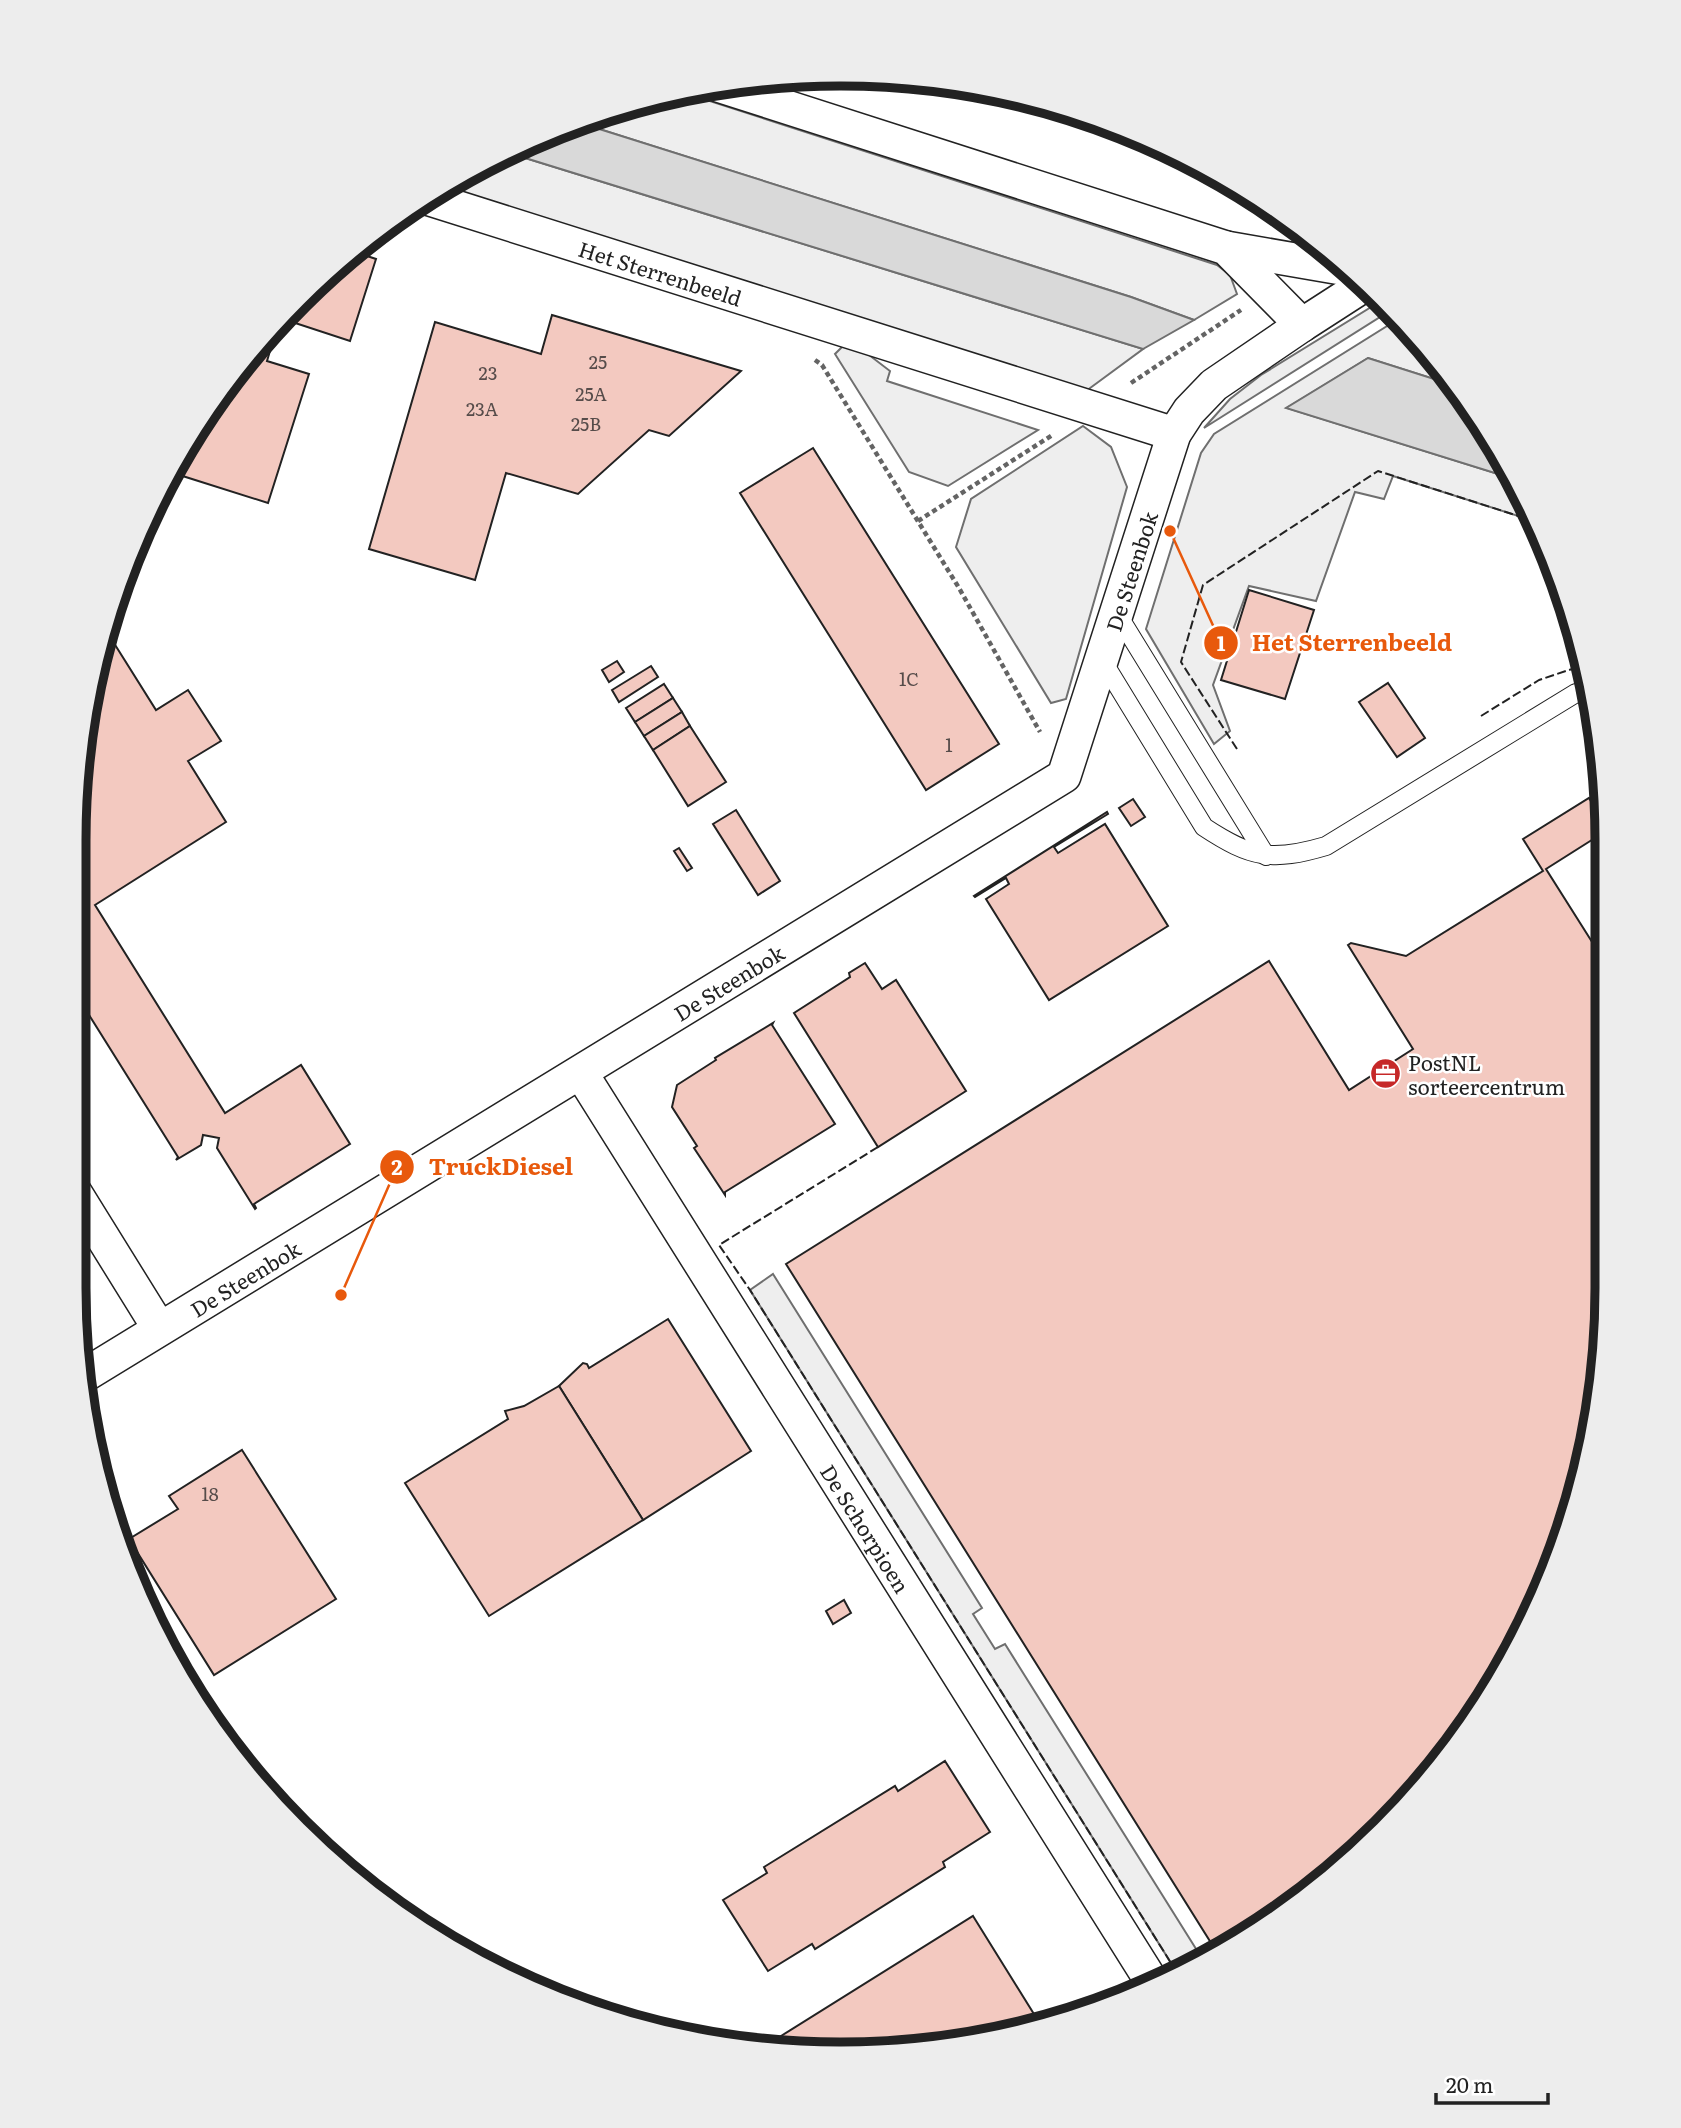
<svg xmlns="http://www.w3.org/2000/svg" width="1681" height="2128" font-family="Literata,serif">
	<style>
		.green { fill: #eee; stroke: #6f6f6f; stroke-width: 2 }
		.water { fill: #d9d9d9; stroke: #6f6f6f; stroke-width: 2 }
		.building { fill: #f3c9c0; stroke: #222; stroke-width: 2 }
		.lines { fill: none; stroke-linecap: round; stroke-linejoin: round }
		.service-casing { stroke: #222; stroke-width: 20 }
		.minor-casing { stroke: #222; stroke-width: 36 }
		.path { stroke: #646464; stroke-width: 4.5; stroke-dasharray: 5 3.5; stroke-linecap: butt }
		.service { stroke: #fff; stroke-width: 18 }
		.minor { stroke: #fff; stroke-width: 33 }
		.fence { stroke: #222; stroke-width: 2; stroke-dasharray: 9 3.5; stroke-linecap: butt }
		.labels { text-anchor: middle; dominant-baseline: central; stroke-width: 5; stroke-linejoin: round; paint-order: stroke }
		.number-label { font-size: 18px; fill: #564c4a }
		.street-label { font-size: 21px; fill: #222; stroke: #fff }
		.poi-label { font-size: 21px; fill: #222; stroke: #fff; text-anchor: start }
		.rim { fill: none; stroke: #222; stroke-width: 9 }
		.leader { fill: none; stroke: #e8590c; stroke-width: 2.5 }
		.callout-dot { fill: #e8590c; stroke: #fff; stroke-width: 2.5 }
		.mark-label { font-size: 21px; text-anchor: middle; font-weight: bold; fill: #fff }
		.callout-label { font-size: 23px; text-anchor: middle; font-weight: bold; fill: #e8590c; stroke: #fff; stroke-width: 5; stroke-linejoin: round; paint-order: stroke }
	</style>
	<rect width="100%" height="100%" fill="#fff"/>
	<!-- green -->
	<g class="green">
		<path d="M685,93L1217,265L1230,275L1237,294L1194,320L1131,297L577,122L594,114Z"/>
		<path d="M509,153L1143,349L1082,394L438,190L457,176Z"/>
		<path d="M1381,301L1391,310L1204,428L1230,399L1261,375Z"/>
		<path d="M1400,318L1417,334L1453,385L1368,358L1287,408L1514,479L1534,521L1393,476L1384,499L1355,492L1316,601L1249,586L1213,685L1230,731L1214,744L1146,629L1201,453L1214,434Z"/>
		<path d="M844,345H856L890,371L887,381L1038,430L948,486L909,472L835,354Z"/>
		<path d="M1083,426L1111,447L1127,487L1066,699L1051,703L956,547L971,499Z"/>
		<path d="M773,1274L982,1608L973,1614L995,1649L1005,1644L1203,1960L1176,1971L750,1290Z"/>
	</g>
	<!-- water -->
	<g class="water">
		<path d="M577,122L1131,297L1194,320L1143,349L509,153Z"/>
		<path d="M1368,358L1453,385L1505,457L1514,479L1286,408Z"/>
	</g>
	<!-- building -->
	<g class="building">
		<path d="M1016,96L1039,100L1099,122Z"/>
		<path d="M352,251L376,259L350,341L283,319L335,264Z"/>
		<path d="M552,315L741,371L669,436L649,430L578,494L506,473L475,580L369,549L435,322L541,354Z"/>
		<path d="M278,324L267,361L309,374L268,503L170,472L176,457L232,373Z"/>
		<path d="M813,448L999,744L926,790L740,493Z"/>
		<path d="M1249,590L1314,610L1285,699L1221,680Z"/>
		<path d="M107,632L156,710L188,690L221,741L188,761L226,822L95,905L225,1113L301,1065L350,1144L254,1204L256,1208L255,1209L217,1148L219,1138L203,1135L201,1145L176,1160L178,1157L74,991L75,791Z"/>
		<path d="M617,661L624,672L609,682L602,670Z"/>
		<path d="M651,666L658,677L619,702L612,690Z"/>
		<path d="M1388,683L1425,738L1397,757L1359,702Z"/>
		<path d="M664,684L673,698L635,722L626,708Z"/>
		<path d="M673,698L682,712L644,736L635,722Z"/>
		<path d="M682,712L690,726L653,750L644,736Z"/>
		<path d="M690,726L726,782L688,806L653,750Z"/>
		<path d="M1589,798L1606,826V831L1546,869L1606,964L1607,1288L1593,1437L1549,1581L1478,1714L1347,1864L1218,1954L786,1264L1269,961L1349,1090L1413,1049L1348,945L1351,943L1406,956L1543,871L1523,839Z"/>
		<path d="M1133,799L1145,817L1131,826L1119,808Z"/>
		<path d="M736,810L780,881L758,895L713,824Z"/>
		<path d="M1107,812L1108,814L1054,847L1058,853L1105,824L1168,926L1049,1000L986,899L1009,884L1006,878L975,897L974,896Z"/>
		<path d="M679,848L692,868L687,871L674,851Z"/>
		<path d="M865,963L882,989L896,980L966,1091L878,1147L794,1013L850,977L849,973Z"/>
		<path d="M773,1023L772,1025L835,1124L725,1192V1195L694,1148L697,1146L672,1107L677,1085L716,1060L715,1058Z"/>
		<path d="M668,1319L751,1451L643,1520L559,1386L583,1363L587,1364L589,1368Z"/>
		<path d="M559,1386L643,1520L489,1616L405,1483L508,1419L505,1411L524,1406Z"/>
		<path d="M242,1450L336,1599L214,1675L129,1539L178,1509L169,1496Z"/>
		<path d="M844,1600L851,1613L833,1624L826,1611Z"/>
		<path d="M945,1761L990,1832L943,1862L945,1867L815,1949L812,1944L768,1971L723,1900L767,1873L764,1867L895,1786L898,1791Z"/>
		<path d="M973,1916L1042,2027L841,2054L788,2048L781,2036Z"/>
	</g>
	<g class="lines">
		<defs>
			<g id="service">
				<path d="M1116,612L1266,856"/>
				<path d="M1102,660L1204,827C1251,858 1272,862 1326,846L1576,693L1586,690"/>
			</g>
			<g id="minor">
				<path d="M718,85L1226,248L1302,325"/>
				<path id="s1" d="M427,198L1174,434"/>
				<path d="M1226,248L1347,269"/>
				<path id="s2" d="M581,1073L1152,1982"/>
				<path d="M74,1191L159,1328"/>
				<path id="s3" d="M85,1375L1064,776L1174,434L1189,411L1214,385L1302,325L1364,285"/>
			</g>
		</defs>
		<!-- service casing -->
		<use href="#service" class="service-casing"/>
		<!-- minor casing -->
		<use href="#minor" class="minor-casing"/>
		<!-- path -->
		<g class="path">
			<path d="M815,360L822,365L959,588L1040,732"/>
			<path d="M1131,383L1241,310"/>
			<path d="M918,521L1054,434"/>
		</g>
		<!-- service -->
		<use href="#service" class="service"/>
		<!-- minor -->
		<use href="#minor" class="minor"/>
		<!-- fence -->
		<g class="fence">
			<path d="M1481,716L1539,680L1581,666"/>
			<path d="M1237,749L1181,662L1203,585L1378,471L1534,521"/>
			<path d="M878,1147L719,1245L750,1290L1176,1971"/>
		</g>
	</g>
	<!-- icons -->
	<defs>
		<symbol id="office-disc" viewBox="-11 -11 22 22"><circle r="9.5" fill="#c62828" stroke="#fff"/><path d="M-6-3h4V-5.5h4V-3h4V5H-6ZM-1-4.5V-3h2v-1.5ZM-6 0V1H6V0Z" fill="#fff"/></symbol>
	</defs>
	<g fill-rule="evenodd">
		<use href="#office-disc" x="1368" y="1056" width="35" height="35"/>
	</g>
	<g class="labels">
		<!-- number labels -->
		<g class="number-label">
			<text x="598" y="361">25</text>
			<text x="488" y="372">23</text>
			<text x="591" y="393">25A</text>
			<text x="482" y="408">23A</text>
			<text x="586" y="423">25B</text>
			<text x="909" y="678">1C</text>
			<text x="949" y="744">1</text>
			<text x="210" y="1493">18</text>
		</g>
		<!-- street labels -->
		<g class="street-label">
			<text stroke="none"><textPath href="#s1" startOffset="245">Het Sterrenbeeld</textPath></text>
			<text stroke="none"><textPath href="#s3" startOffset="1363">De Steenbok</textPath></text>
			<text stroke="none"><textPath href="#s3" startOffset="754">De Steenbok</textPath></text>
			<text stroke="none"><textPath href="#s3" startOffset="187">De Steenbok</textPath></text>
			<text stroke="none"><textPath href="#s2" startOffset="537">De Schorpioen</textPath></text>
		</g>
		<!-- poi labels -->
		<g class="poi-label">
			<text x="1408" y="1061">PostNL<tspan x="1408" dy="24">sorteercentrum</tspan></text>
		</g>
	</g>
	<!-- crop -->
	<path d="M0 0H1681V2128H0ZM840 86H841A754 754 0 0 1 1595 840V1288A754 754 0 0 1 841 2042H840A754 754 0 0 1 86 1288V840A754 754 0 0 1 840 86Z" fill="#ededed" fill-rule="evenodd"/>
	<path class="rim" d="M840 86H841A754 754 0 0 1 1595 840V1288A754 754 0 0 1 841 2042H840A754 754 0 0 1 86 1288V840A754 754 0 0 1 840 86Z"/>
	<!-- callouts -->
	<path class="leader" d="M1170 531L1221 643M341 1295L397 1167"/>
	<g class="callout-dot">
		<circle cx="1170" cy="531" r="7"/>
		<circle cx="341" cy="1295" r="7"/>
		<circle cx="1221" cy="643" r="18"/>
		<circle cx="397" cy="1167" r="18"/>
	</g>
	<g class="mark-label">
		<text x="1221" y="651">1</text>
		<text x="397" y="1175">2</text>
	</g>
	<g class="callout-label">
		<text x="1352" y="651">Het Sterrenbeeld</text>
		<text x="501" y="1175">TruckDiesel</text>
	</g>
	<!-- scale -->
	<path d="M1436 2093v10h112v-10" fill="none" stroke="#222222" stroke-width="3.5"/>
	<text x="1446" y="2093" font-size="21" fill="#222222" stroke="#ffffff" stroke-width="5" paint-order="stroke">20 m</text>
</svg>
